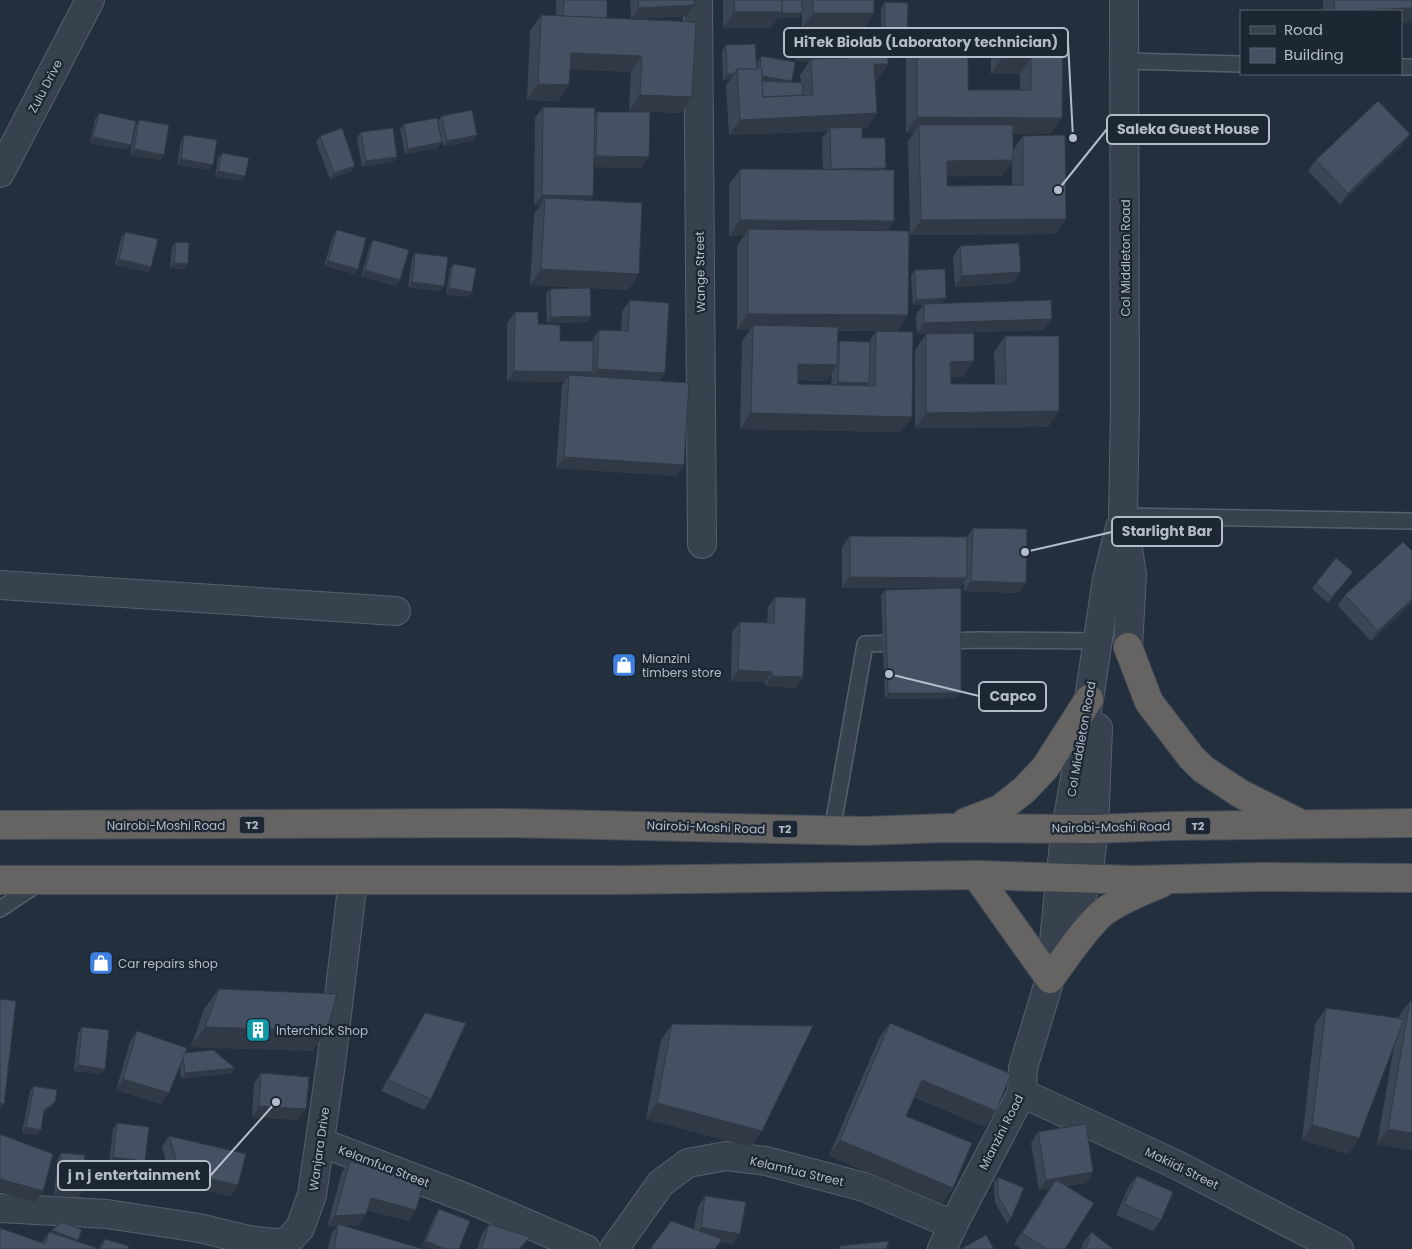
<svg xmlns="http://www.w3.org/2000/svg" width="1412" height="1249" font-family="Poppins,sans-serif">
	<style>
		.lines { fill: none; stroke-linecap: round; stroke-linejoin: round }
		.service-casing { stroke: #565f6c; stroke-width: 18 }
		.minor-casing { stroke: #565f6c; stroke-width: 30 }
		.tertiary-casing { stroke: #565f6c; stroke-width: 30 }
		.trunk-casing { stroke: #434c59; stroke-width: 30 }
		.service { stroke: #38414e; stroke-width: 15 }
		.minor { stroke: #38414e; stroke-width: 28 }
		.tertiary { stroke: #38414e; stroke-width: 28 }
		.trunk { stroke: #656462; stroke-width: 28 }
		.wall { fill: #3b4654; fill-rule: evenodd }
		.shaded-wall { fill: #303945 }
		.building { fill: #455162; stroke: #303945 }
		.labels { text-anchor: middle; dominant-baseline: central; stroke-width: 4.5; stroke-linejoin: round; paint-order: stroke }
		.shield { fill: #1d2633; stroke: #878f9c; stroke-width: 1 }
		.shield-label { font-size: 11px; font-weight: bold; fill: #b4bcc9 }
		.street-label { font-size: 12px; fill: #b4bcc9; stroke: #1d2633 }
		.poi-label { font-size: 12px; fill: #b4bcc9; stroke: #1d2633; text-anchor: start }
		.leader { fill: none; stroke: #b4bcc9; stroke-width: 2 }
		.callout-dot { fill: #b4bcc9; stroke: #1d2633; stroke-width: 2 }
		.callout { fill: #1d2633; stroke: #b4bcc9; stroke-width: 2 }
		.callout-label { font-size: 14px; text-anchor: middle; font-weight: bold; fill: #b4bcc9 }
	</style>
	<rect width="100%" height="100%" fill="#242f3e"/>
	<g class="lines">
		<defs>
			<g id="service">
				<path d="M1125,61L1241,64"/>
				<path d="M1401,67H1412"/>
				<path d="M1123,516L1412,521"/>
				<path d="M943,641L978,640L1098,641"/>
				<path d="M832,831L865,644L902,643"/>
				<path d="M0,909L39,883"/>
			</g>
			<g id="minor">
				<path d="M698,0L702,544"/>
				<path d="M1124,0L1125,407L1123,516L1132,575L1128,647"/>
				<path d="M0,173L90,0"/>
				<path d="M0,585L396,611"/>
				<path d="M1066,829L1089,699L1107,579L1120,527"/>
				<path d="M1094,829L1098,728"/>
				<path d="M1022,1093L1175,1164L1339,1249"/>
				<path d="M320,1142L469,1199L586,1249"/>
				<path d="M0,1208L107,1214L199,1228L249,1240L273,1243L287,1242L300,1228L312,1195L331,1064L353,880"/>
				<path d="M614,1249L661,1183L688,1163L726,1156L766,1161L864,1187L953,1225"/>
			</g>
			<g id="tertiary">
				<path d="M1054,941C1058,903 1061,866 1066,829"/>
				<path d="M942,1249L953,1225L1022,1093L1023,1068L1050,979L1088,878L1094,829"/>
			</g>
			<g id="trunk">
				<path d="M1128,647L1149,702L1191,757L1203,769L1241,794L1297,822"/>
				<path d="M966,822L1000,809L1024,790L1045,768L1089,699"/>
				<path d="M0,825L503,823L864,831L945,828L1094,829L1170,826L1412,823"/>
				<path d="M976,875L1050,979C1066,957 1081,933 1101,914C1114,903 1144,890 1160,884"/>
				<path d="M0,880H617L976,875L1134,880L1257,877L1412,878"/>
			</g>
		</defs>
		<!-- service casing -->
		<use href="#service" class="service-casing"/>
		<!-- minor casing -->
		<use href="#minor" class="minor-casing"/>
		<!-- tertiary casing -->
		<use href="#tertiary" class="tertiary-casing"/>
		<!-- trunk casing -->
		<use href="#trunk" class="trunk-casing"/>
		<!-- service -->
		<use href="#service" class="service"/>
		<!-- minor -->
		<use href="#minor" class="minor"/>
		<!-- tertiary -->
		<use href="#tertiary" class="tertiary"/>
		<!-- trunk -->
		<use href="#trunk" class="trunk"/>
	</g>
	<!-- wall -->
	<g class="wall">
		<path d="M556,0H607V18L692,97L681,113L629,111L631,72L570,69L569,85L558,101L527,100L530,31L541,15L556,16Z"/>
		<path d="M630,0H694V5L687,16L631,19Z"/>
		<path d="M723,0H802V13L798,18H778V17L771,28H723Z"/>
		<path d="M802,0H874L864,29L802,28Z"/>
		<path d="M1323,0H1412L1401,11H1323Z"/>
		<path d="M885,2L907,36L903,41H887L888,64L877,80H875L866,129H862V138L885,170L887,231L908,315L897,331H838L837,345L840,341L869,342L876,331L901,432L740,429L742,341L750,330H737V245L744,236H729V185L740,169L823,170L822,138L828,131L729,135L726,85L731,79L723,80L722,51L726,45L757,68L758,62L761,56L791,83H801L800,75L809,62L796,61L798,35L802,30L833,58H836V48L847,33L881,31V8ZM832,373L831,385L798,384V380L826,381Z"/>
		<path d="M1002,31H1063L1051,134H1013V150L1023,136L1055,234L910,235L908,141L914,133H906V51L917,35L968,90H1020V74H991V46ZM1012,162V186H947V176H1002Z"/>
		<path d="M543,107L595,115L597,112L641,168L594,167L590,200L639,274L628,290L590,288L591,316L587,322L547,323L546,294L550,289L583,288L530,285L534,214L540,206L534,205L535,118Z"/>
		<path d="M99,113L128,150L90,143L95,119Z"/>
		<path d="M442,116L473,141L443,146L438,121Z"/>
		<path d="M139,120L160,160L130,155L136,125Z"/>
		<path d="M404,124L438,148L405,154L400,129Z"/>
		<path d="M361,132L393,162L362,167L357,138Z"/>
		<path d="M184,135L209,170L177,165L181,141Z"/>
		<path d="M320,136L352,171L330,179L316,142Z"/>
		<path d="M1402,145L1340,204L1308,171L1316,160Z"/>
		<path d="M222,153L245,176L241,181L215,177L218,158Z"/>
		<path d="M337,230L358,269L354,274L324,266L333,236Z"/>
		<path d="M125,232L151,267L148,272L115,265L121,238Z"/>
		<path d="M373,240L396,286L361,276L370,245Z"/>
		<path d="M176,242L184,269L170,268L172,247Z"/>
		<path d="M960,246L1013,283L955,287L953,257Z"/>
		<path d="M415,253L440,291L408,287L412,258Z"/>
		<path d="M453,264L468,297L446,294L450,269Z"/>
		<path d="M915,270L942,304L1044,330L917,334L916,315L923,305H913L911,276Z"/>
		<path d="M630,300L665,373L659,381L676,476L556,468L562,386L564,382L507,381V323L515,312L538,324L560,341H592L599,330L621,331L622,311Z"/>
		<path d="M926,334L974,361L963,377H951V384H995L994,352L1005,336L1059,411L1048,427L915,428V350Z"/>
		<path d="M973,528L1026,583L1018,593L964,591V582L960,588L961,693L957,698L885,699L881,595L885,590L954,588H842V547L850,536L967,537Z"/>
		<path d="M1412,551V603L1371,641L1338,606L1345,595Z"/>
		<path d="M1353,572L1328,603L1312,589L1316,583Z"/>
		<path d="M775,597L803,677L795,688L765,686V682L731,681L732,632L740,622L767,623L768,607Z"/>
		<path d="M219,989L313,1051L191,1047L204,1009Z"/>
		<path d="M1410,1001L1412,1150L1377,1144L1394,1046L1359,1138L1348,1154L1302,1140L1315,1024L1326,1008L1399,1018V1016Z"/>
		<path d="M425,1013L431,1099L424,1110L381,1091L418,1024Z"/>
		<path d="M890,1023L996,1111L985,1127L914,1097L906,1116L953,1188L942,1203L829,1156L879,1038Z"/>
		<path d="M672,1024L751,1147L646,1119L661,1040Z"/>
		<path d="M82,1027L105,1069L101,1074L74,1071L78,1033Z"/>
		<path d="M137,1031L185,1053L235,1068L232,1073L181,1079L180,1065L161,1104L116,1090L130,1042Z"/>
		<path d="M261,1073L298,1120L252,1117L254,1084Z"/>
		<path d="M34,1086L52,1107L44,1113L37,1135L22,1133L30,1091Z"/>
		<path d="M117,1123L145,1161L142,1166L109,1163L113,1129Z"/>
		<path d="M1038,1132L1093,1172L1086,1183L1066,1186L1065,1249H1022L1014,1244L1050,1188L1039,1190L1031,1143Z"/>
		<path d="M169,1136L238,1185L231,1196L172,1183L162,1147Z"/>
		<path d="M61,1153L82,1192L78,1197L54,1195L58,1158Z"/>
		<path d="M350,1161L409,1221L368,1210L359,1225L344,1226L423,1249H328L331,1235L337,1226L327,1227L342,1172Z"/>
		<path d="M1137,1176L1161,1220L1153,1231L1116,1215L1129,1186Z"/>
		<path d="M998,1177L1011,1218L1007,1224L995,1202L994,1182Z"/>
		<path d="M705,1196L733,1244L720,1242L715,1249L694,1229L698,1207Z"/>
		<path d="M439,1209L459,1249L422,1246L435,1215Z"/>
		<path d="M489,1224L521,1249H477L482,1234Z"/>
		<path d="M52,1230L78,1240L77,1242L0,1249L42,1243L49,1232L50,1233Z"/>
		<path d="M1091,1232L1113,1249H1082L1083,1243Z"/>
		<path d="M105,1239L128,1249H99L101,1244Z"/>
	</g>
	<!-- shaded-wall -->
	<g class="shaded-wall">
		<path d="M694,5L687,16L631,19L639,8Z"/>
		<path d="M1412,8V23H1401V11H1335Z"/>
		<path d="M734,12H782L771,28H723Z"/>
		<path d="M782,13H802L798,18H778Z"/>
		<path d="M813,13H874L864,29L802,28Z"/>
		<path d="M885,35L907,36L903,41H881Z"/>
		<path d="M571,53L642,56L631,72L560,69Z"/>
		<path d="M799,55L833,59H811L809,62L796,61Z"/>
		<path d="M1002,58H1031L1020,74H991Z"/>
		<path d="M874,64H888L877,80H864Z"/>
		<path d="M727,74H734L731,79L723,80Z"/>
		<path d="M759,75L792,81L789,86L755,81Z"/>
		<path d="M538,84L569,85L558,101L527,100Z"/>
		<path d="M640,95L692,97L681,113L629,111Z"/>
		<path d="M877,113L866,129L830,131V128L828,131L729,135L740,120Z"/>
		<path d="M917,117L1062,118L1051,134L919,133V125L914,133H906Z"/>
		<path d="M1410,134L1402,145L1340,204L1348,193Z"/>
		<path d="M477,135L473,141L443,146L447,141Z"/>
		<path d="M93,137L131,145L128,150L90,143Z"/>
		<path d="M442,142L438,148L405,154L408,149Z"/>
		<path d="M134,149L164,155L160,160L130,155Z"/>
		<path d="M596,156L649,157L641,168L589,167Z"/>
		<path d="M397,157L393,162L362,167L366,161Z"/>
		<path d="M181,159L213,165L209,170L177,165Z"/>
		<path d="M1013,160L1002,176L936,177L947,161Z"/>
		<path d="M355,166L352,171L330,179L334,173Z"/>
		<path d="M886,168L879,178L823,180L831,169Z"/>
		<path d="M218,171L245,176L241,181L215,177Z"/>
		<path d="M542,195L593,196L586,207L545,198L540,206L534,205Z"/>
		<path d="M1066,219L1055,234L910,235L921,220Z"/>
		<path d="M740,220L894,221L883,237L748,229L744,236H729Z"/>
		<path d="M119,259L151,267L148,272L115,265Z"/>
		<path d="M328,261L358,269L354,274L324,266Z"/>
		<path d="M174,263L188,264L184,269L170,268Z"/>
		<path d="M541,269L639,274L628,290L530,285Z"/>
		<path d="M365,270L400,280L396,286L361,276Z"/>
		<path d="M1021,272L1013,283L955,287L962,276Z"/>
		<path d="M412,282L444,286L440,291L408,287Z"/>
		<path d="M449,288L472,292L468,297L446,294Z"/>
		<path d="M946,298L942,304L913,305L916,300Z"/>
		<path d="M748,314L908,315L897,331L753,330V325L750,330H737Z"/>
		<path d="M591,316L587,322L547,323L551,317Z"/>
		<path d="M1052,319L1044,330L917,334L924,323Z"/>
		<path d="M974,361L963,377H939L950,362Z"/>
		<path d="M798,364L837,365L826,381L787,380Z"/>
		<path d="M597,369L665,373L657,384L589,380Z"/>
		<path d="M514,371L593,372L586,383L569,375L564,382L507,381Z"/>
		<path d="M838,382L869,383L861,394L831,393Z"/>
		<path d="M1059,411L1048,427L915,428L926,413Z"/>
		<path d="M751,413L912,417L901,432L740,429Z"/>
		<path d="M564,457L684,465L676,476L556,468Z"/>
		<path d="M850,577L967,578L960,588H842Z"/>
		<path d="M971,581L1026,583L1018,593L964,591Z"/>
		<path d="M1412,599V603L1371,641L1378,631Z"/>
		<path d="M738,670L772,672L765,682L731,681Z"/>
		<path d="M772,676L803,677L795,688L765,686Z"/>
		<path d="M888,693H961L957,698L885,699Z"/>
		<path d="M205,1027L327,1031L313,1051L191,1047Z"/>
		<path d="M78,1065L105,1069L101,1074L74,1071Z"/>
		<path d="M235,1068L232,1073L181,1079L185,1073Z"/>
		<path d="M123,1079L169,1093L161,1104L116,1090Z"/>
		<path d="M922,1080L996,1111L985,1127L911,1095Z"/>
		<path d="M55,1102L52,1107L40,1116L44,1110Z"/>
		<path d="M0,1103L4,1104L0,1109Z"/>
		<path d="M657,1103L762,1131L751,1147L646,1119Z"/>
		<path d="M259,1106L306,1109L298,1120L252,1117Z"/>
		<path d="M1312,1125L1359,1138L1348,1154L1302,1140Z"/>
		<path d="M26,1127L41,1130L37,1135L22,1133Z"/>
		<path d="M1388,1129L1412,1133V1150L1377,1144Z"/>
		<path d="M840,1140L953,1188L942,1203L829,1156Z"/>
		<path d="M113,1157L145,1161L142,1166L109,1163Z"/>
		<path d="M180,1172L238,1185L231,1196L172,1183Z"/>
		<path d="M1093,1172L1086,1183L1051,1188L1056,1180L1050,1188L1039,1190L1046,1180Z"/>
		<path d="M0,1179L43,1191L35,1202L0,1192Z"/>
		<path d="M58,1189L82,1192L78,1197L54,1195Z"/>
		<path d="M371,1198L416,1210L409,1221L363,1208Z"/>
		<path d="M366,1214L359,1225L338,1226V1224L337,1226L327,1227L335,1216Z"/>
		<path d="M701,1227L740,1234L733,1244L720,1242L715,1249L693,1238Z"/>
		<path d="M52,1230L78,1240L74,1246L48,1236Z"/>
		<path d="M530,1237L521,1249H519Z"/>
		<path d="M426,1241L445,1249H428L422,1246Z"/>
	</g>
	<!-- building -->
	<g class="building">
		<path d="M564,0H607V18L563,16Z"/>
		<path d="M638,0H694V5L639,8Z"/>
		<rect x="734" y="0" width="48" height="12"/>
		<rect x="782" y="0" width="20" height="13"/>
		<rect x="813" y="0" width="61" height="13"/>
		<path d="M1334,0H1412V8L1335,11Z"/>
		<path d="M885,2L908,3L907,36H887L886,31H885Z"/>
		<path d="M541,15L696,22L692,97L640,95L642,56L571,53L569,85L538,84Z"/>
		<path d="M802,30L835,34L833,58L828,59L799,55Z"/>
		<path d="M886,31L888,64H874L877,113L740,120L737,69L762,68L763,97L813,95L811,59L848,58L847,33Z"/>
		<path d="M1002,31H1063L1062,118L917,117V35H968V90H1031V58H1002Z"/>
		<path d="M755,44L757,69H737L734,74H727L726,45Z"/>
		<path d="M761,56L795,62L792,81L762,76V68H760Z"/>
		<path d="M762,81L803,83L802,95L763,97Z"/>
		<path d="M1378,101L1410,134L1348,193L1316,160Z"/>
		<path d="M543,107L595,108L593,196L542,195Z"/>
		<path d="M472,110L477,135L447,141L442,116Z"/>
		<path d="M597,112H650L649,157L596,156Z"/>
		<path d="M99,113L136,121L131,145L93,137Z"/>
		<path d="M437,118L442,142L408,149L404,124Z"/>
		<path d="M139,120L169,125L164,155L134,149Z"/>
		<path d="M919,125H1013V160L947,161V186L1023,185V136L1065,135L1066,219L921,220Z"/>
		<path d="M862,127V138H885L886,168L831,169L830,128Z"/>
		<path d="M342,128L355,166L334,173L320,136Z"/>
		<path d="M393,128L397,157L366,161L361,132Z"/>
		<path d="M184,135L217,140L213,165L181,159Z"/>
		<path d="M222,153L249,158L245,176L218,171Z"/>
		<path d="M740,169L894,170V221L740,220Z"/>
		<path d="M545,198L642,203L639,274L541,269Z"/>
		<path d="M748,229L909,231L908,315L748,314Z"/>
		<path d="M337,230L366,238L358,269L328,261Z"/>
		<path d="M125,232L158,239L151,267L119,259Z"/>
		<path d="M373,240L409,250L400,280L365,270Z"/>
		<path d="M176,242L189,243L188,264L174,263Z"/>
		<path d="M1019,243L1021,272L962,276L960,246Z"/>
		<path d="M415,253L448,257L444,286L412,282Z"/>
		<path d="M453,264L476,268L472,292L449,288Z"/>
		<path d="M945,269L946,298L916,300L915,270Z"/>
		<path d="M590,288L591,316L551,317L550,289Z"/>
		<path d="M630,300L669,303L665,373L597,369L599,330L628,331Z"/>
		<path d="M1051,300L1052,319L924,323V304Z"/>
		<path d="M515,312H538V324L560,325V341H593V372L514,371Z"/>
		<path d="M753,325L838,327L837,365L798,364V384L875,386L876,331L913,332L912,417L751,413Z"/>
		<path d="M974,333V361L950,362L951,384H1006L1005,336H1059V411L926,413V334Z"/>
		<path d="M840,341L870,342L869,383L838,382Z"/>
		<path d="M569,375L689,383L684,465L564,457Z"/>
		<path d="M973,528L1027,529L1026,583L971,581Z"/>
		<path d="M850,536L967,537V578L850,577Z"/>
		<path d="M1403,542L1412,551V599L1378,631L1345,595Z"/>
		<path d="M1336,558L1353,572L1332,597L1316,583Z"/>
		<path d="M961,588V693H888L885,590Z"/>
		<path d="M775,597L806,598L803,677L772,676V672L738,670L740,622L774,623Z"/>
		<path d="M219,989L337,994L327,1031L205,1027Z"/>
		<path d="M0,999L16,1001L4,1104L0,1103Z"/>
		<path d="M1410,1001H1412V1133L1388,1129Z"/>
		<path d="M1326,1008L1404,1019L1359,1138L1312,1125Z"/>
		<path d="M425,1013L466,1023L431,1099L388,1080Z"/>
		<path d="M890,1023L1011,1074L996,1111L922,1080L906,1116L972,1143L953,1188L840,1140Z"/>
		<path d="M672,1024L813,1026L762,1131L657,1103Z"/>
		<path d="M82,1027L109,1030L105,1069L78,1065Z"/>
		<path d="M137,1031L187,1048L169,1093L123,1079Z"/>
		<path d="M213,1050L235,1068L185,1073L183,1056L185,1053Z"/>
		<path d="M261,1073L309,1077L306,1109L259,1106Z"/>
		<path d="M34,1086L57,1090L55,1102L44,1110L41,1130L26,1127Z"/>
		<path d="M117,1123L149,1127L145,1161L113,1157Z"/>
		<path d="M1086,1124L1093,1172L1046,1180L1038,1132Z"/>
		<path d="M0,1134L53,1154L43,1191L0,1179Z"/>
		<path d="M169,1136L246,1154L238,1185L180,1172Z"/>
		<path d="M61,1153L85,1155L82,1192L58,1189Z"/>
		<path d="M350,1161L424,1182L416,1210L371,1198L366,1214L335,1216Z"/>
		<path d="M1137,1176L1173,1192L1161,1220L1124,1204Z"/>
		<path d="M998,1177L1024,1188L1011,1218L998,1196Z"/>
		<path d="M1056,1180L1094,1203L1065,1249H1047L1022,1233Z"/>
		<path d="M705,1196L746,1202L740,1234L701,1227Z"/>
		<path d="M439,1209L470,1221L459,1249H445L426,1241Z"/>
		<path d="M671,1221L722,1239L715,1249H650Z"/>
		<path d="M62,1222L82,1230L78,1240L52,1230Z"/>
		<path d="M338,1224L423,1249H334Z"/>
		<path d="M489,1224L530,1237L519,1249H481Z"/>
		<path d="M0,1228L45,1244L49,1232L97,1248L96,1249H0Z"/>
		<path d="M1091,1232L1113,1249H1086Z"/>
		<path d="M986,1235L994,1249H961Z"/>
		<path d="M105,1239L129,1246L128,1249H101Z"/>
		<path d="M889,1241L886,1249H839L840,1246Z"/>
	</g>
	<!-- icons -->
	<defs>
		<symbol id="shop-square" viewBox="-11 -11 22 22"><rect x="-9" y="-9" width="18" height="18" rx="4" fill="#3f7fe0" stroke="#1d2633"/><path d="M-5-2.5h2.3a2.7 3.5 0 0 1 5.4 0H5L5.5 6h-11ZM-1.5-2.5h3a1.5 2.3 0 0 0-3 0Z" fill="#fff"/></symbol>
		<symbol id="building-square" viewBox="-11 -11 22 22"><rect x="-9" y="-9" width="18" height="18" rx="4" fill="#0f9aa8" stroke="#1d2633"/><path d="M-4-6H4V6H1V3H-1V6H-4ZM-2.5-4.3h1.7v1.8h-1.7ZM.8-4.3h1.7v1.8H.8ZM-2.5-1h1.7V.8h-1.7ZM.8-1h1.7V.8H.8Z" fill="#fff"/></symbol>
	</defs>
	<g fill-rule="evenodd">
		<use href="#shop-square" x="610" y="651" width="28" height="28"/>
		<use href="#shop-square" x="87" y="949" width="28" height="28"/>
		<use href="#building-square" x="244" y="1016" width="28" height="28"/>
	</g>
	<g class="labels">
		<!-- shield labels -->
		<g class="shield">
			<rect x="239.5" y="816.5" width="25" height="17" rx="4"/>
			<rect x="1185.5" y="817.5" width="25" height="17" rx="4"/>
			<rect x="772.5" y="820.5" width="25" height="17" rx="4"/>
		</g>
		<g class="shield-label">
			<text x="252" y="825">T2</text>
			<text x="1198" y="826">T2</text>
			<text x="785" y="829">T2</text>
		</g>
		<!-- street labels -->
		<g class="street-label">
			<text transform="translate(45 86) rotate(-62)">Zulu Drive</text>
			<text transform="translate(1125 258) rotate(-90)">Col Middleton Road</text>
			<text transform="translate(700 272) rotate(-91)">Wange Street</text>
			<text transform="translate(1081 739) rotate(-80)">Col Middleton Road</text>
			<text x="166" y="825">Nairobi-Moshi Road</text>
			<text transform="translate(706 827) rotate(2)">Nairobi-Moshi Road</text>
			<text transform="translate(1111 827) rotate(-1)">Nairobi-Moshi Road</text>
			<text transform="translate(1001 1132) rotate(-63)">Mianzini Road</text>
			<text transform="translate(319 1149) rotate(-82)">Wanjara Drive</text>
			<text transform="translate(384 1166) rotate(21)">Kelamfua Street</text>
			<text transform="translate(1182 1168) rotate(26)">Makiidi Street</text>
			<text transform="translate(797 1171) rotate(13)">Kelamfua Street</text>
		</g>
		<!-- poi labels -->
		<g class="poi-label">
			<text x="642" y="658">Mianzini<tspan x="642" dy="14">timbers store</tspan></text>
			<text x="118" y="963">Car repairs shop</text>
			<text x="276" y="1030">Interchick Shop</text>
		</g>
	</g>
	<!-- callouts -->
	<path class="leader" d="M1073 138L1068 42M1058 190L1107 129M1025 552L1112 532M889 674L979 696M276 1102L210 1176"/>
	<g class="callout-dot">
		<circle cx="1073" cy="138" r="5"/>
		<circle cx="1058" cy="190" r="5"/>
		<circle cx="1025" cy="552" r="5"/>
		<circle cx="889" cy="674" r="5"/>
		<circle cx="276" cy="1102" r="5"/>
	</g>
	<g class="callout">
		<rect x="784" y="28" width="284" height="29" rx="5"/>
		<rect x="1107" y="115" width="162" height="29" rx="5"/>
		<rect x="1112" y="517" width="110" height="29" rx="5"/>
		<rect x="979" y="682" width="67" height="29" rx="5"/>
		<rect x="58" y="1161" width="152" height="29" rx="5"/>
	</g>
	<g class="callout-label">
		<text x="926" y="47">HiTek Biolab (Laboratory technician)</text>
		<text x="1188" y="134">Saleka Guest House</text>
		<text x="1167" y="536">Starlight Bar</text>
		<text x="1013" y="701">Capco</text>
		<text x="134" y="1180">j n j entertainment</text>
	</g>
	<!-- legend -->
	<rect x="1240" y="10" width="162" height="65" fill="#1d2633" stroke="#59626f"/>
	<rect x="1250" y="26" width="25" height="8" fill="#38414e" stroke="#59626f"/>
	<text x="1284" y="35" font-size="15" fill="#b4bcc9">Road</text>
	<rect x="1250" y="48" width="25" height="15" fill="#455162" stroke="#59626f"/>
	<text x="1284" y="60" font-size="15" fill="#b4bcc9">Building</text>
</svg>
